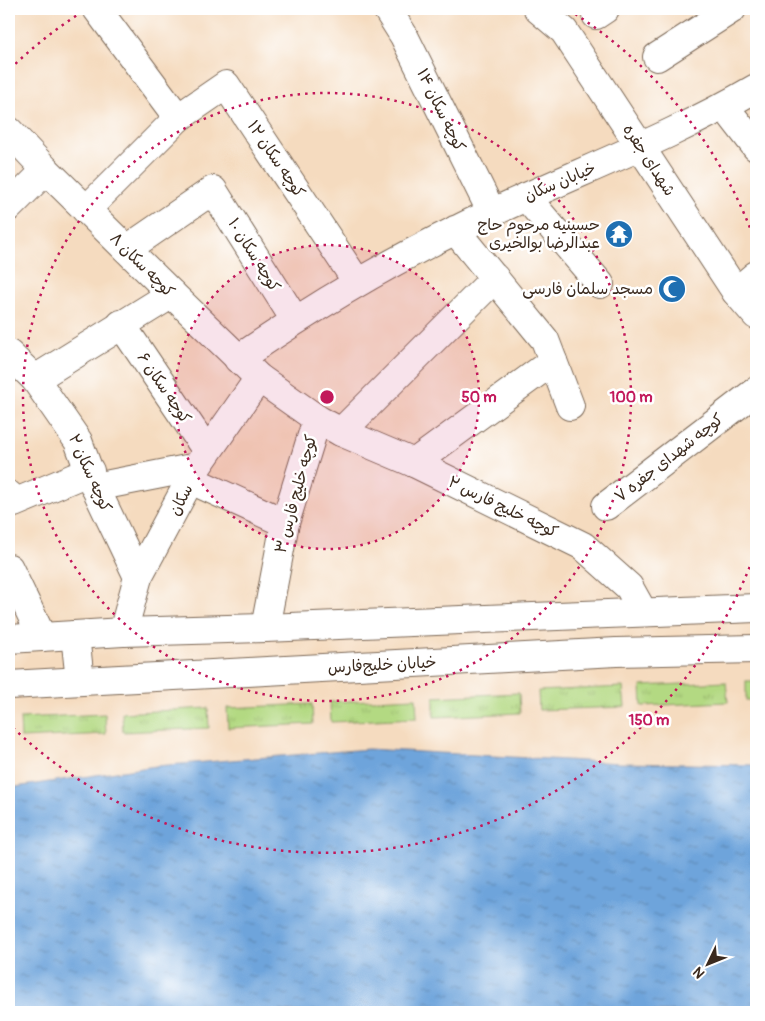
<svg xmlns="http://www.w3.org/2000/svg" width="765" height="1021" font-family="Pangolin,'Playpen Sans Arabic',sans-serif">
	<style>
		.grass { fill: url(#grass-tufts); stroke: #778250 }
		.water { fill: url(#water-ripples); stroke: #54677c }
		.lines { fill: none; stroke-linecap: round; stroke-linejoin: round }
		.minor-casing { stroke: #7c6856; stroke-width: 30 }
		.major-casing { stroke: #7c6856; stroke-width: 30 }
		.minor { stroke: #fff; stroke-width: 28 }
		.major { stroke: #fff; stroke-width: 28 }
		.ring { fill: none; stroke: #c2185b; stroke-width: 2.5; stroke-dasharray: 2.5 5 }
		.labels { text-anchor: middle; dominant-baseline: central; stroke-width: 5; stroke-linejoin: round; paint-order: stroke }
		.street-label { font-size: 16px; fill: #3b2a1e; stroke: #fff }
		.poi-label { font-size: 16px; fill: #3b2a1e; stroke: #fff; text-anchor: end }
		.centre { fill: #c2185b; stroke: #fff; stroke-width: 2.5 }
		.ring-label { font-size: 15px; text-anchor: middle; font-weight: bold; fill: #c2185b; stroke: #fff; stroke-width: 5; stroke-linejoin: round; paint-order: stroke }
	</style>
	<defs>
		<pattern id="grass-tufts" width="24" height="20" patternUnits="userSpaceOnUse" patternTransform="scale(1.25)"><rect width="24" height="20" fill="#b3d982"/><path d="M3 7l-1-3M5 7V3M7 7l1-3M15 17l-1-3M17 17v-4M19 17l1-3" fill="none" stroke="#9bba70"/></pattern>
		<pattern id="water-ripples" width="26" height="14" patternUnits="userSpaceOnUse" patternTransform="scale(1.25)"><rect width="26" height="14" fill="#6ea4db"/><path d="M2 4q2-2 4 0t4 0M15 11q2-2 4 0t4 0" fill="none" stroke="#5c86b1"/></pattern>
	</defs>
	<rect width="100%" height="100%" fill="#fff"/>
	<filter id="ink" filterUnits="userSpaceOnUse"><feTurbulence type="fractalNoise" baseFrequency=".02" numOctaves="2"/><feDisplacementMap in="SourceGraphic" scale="10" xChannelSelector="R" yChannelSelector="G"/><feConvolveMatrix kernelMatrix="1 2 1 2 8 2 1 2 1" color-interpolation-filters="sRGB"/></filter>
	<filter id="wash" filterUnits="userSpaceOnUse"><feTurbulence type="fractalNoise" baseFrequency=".0096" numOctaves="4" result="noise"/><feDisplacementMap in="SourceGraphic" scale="20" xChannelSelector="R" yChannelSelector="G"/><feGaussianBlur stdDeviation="1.12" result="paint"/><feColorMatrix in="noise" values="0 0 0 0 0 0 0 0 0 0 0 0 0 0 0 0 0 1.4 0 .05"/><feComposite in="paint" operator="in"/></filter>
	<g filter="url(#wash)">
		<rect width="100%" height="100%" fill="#f5dbbf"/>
		<!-- grass -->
		<g class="grass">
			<rect x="746" y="681" width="10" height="19"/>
			<path d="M726,682L728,702L642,706L641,686Z"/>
			<path d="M623,687L625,707L539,710L538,691Z"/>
			<path d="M519,693L520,713L434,717V697Z"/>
			<path d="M416,698L417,718L331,722L330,702Z"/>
			<path d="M312,704L313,724L228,728L227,708Z"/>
			<path d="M208,708L209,728L123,732L122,713Z"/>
			<path d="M105,714L106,734L21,738L20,718Z"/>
		</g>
		<!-- water -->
		<path class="water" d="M368,749L620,763L756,765V1012H9V788L156,766Z"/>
	</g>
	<g filter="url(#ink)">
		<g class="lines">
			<defs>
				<g id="minor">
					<path d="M97,9L178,118"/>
					<path d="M387,9L404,36L492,213"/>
					<path d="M538,9L564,31L736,292L756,315"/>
					<path d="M596,15L605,9"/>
					<path d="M657,57L732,9"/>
					<path d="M725,107L756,147"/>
					<path d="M9,131L46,170L172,294L259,378L317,419L341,432L414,463L583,546L629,587L643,612"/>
					<path d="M526,197L600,284"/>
					<path d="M9,207L46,170"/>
					<path d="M86,210L178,118L226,85L357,282"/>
					<path d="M455,230L545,340L570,406"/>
					<path d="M127,249L213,190L295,320"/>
					<path d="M736,292L756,275"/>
					<path d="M121,324L207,451"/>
					<path d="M9,354L35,379L78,441L95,487L138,577"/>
					<path d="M238,359C308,311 380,267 456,230C555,180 660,144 756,88"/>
					<path d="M35,379L172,294"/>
					<path d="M341,432L495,278"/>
					<path d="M414,463L553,361"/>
					<path d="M191,480L285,523"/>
					<path d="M95,487L197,467"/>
					<path d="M9,495L14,503L90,471"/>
					<path d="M606,506L756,391"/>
					<path d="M9,568L42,637"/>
					<path d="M265,628L285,523L317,419"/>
					<path d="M123,632L138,577L197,467L259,378"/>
				</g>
				<g id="major">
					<path d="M75,635L80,681"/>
					<path d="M9,639L123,632L265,628L756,608"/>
					<path d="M9,685L616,652L756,649"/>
				</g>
			</defs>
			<!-- minor casing -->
			<use href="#minor" class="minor-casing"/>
			<!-- major casing -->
			<use href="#major" class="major-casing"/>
			<!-- minor -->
			<use href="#minor" class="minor"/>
			<!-- major -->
			<use href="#major" class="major"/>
		</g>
	</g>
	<!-- distance rings -->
	<circle cx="327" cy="397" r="152" fill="#c2185b" fill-opacity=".12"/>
	<g class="ring">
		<circle cx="327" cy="397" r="152"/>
		<circle cx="327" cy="397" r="304"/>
		<path d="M755 553A456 456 0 0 1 10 725M10 69A456 456 0 0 1 85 10M569 10A456 456 0 0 1 755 241"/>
	</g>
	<!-- icons -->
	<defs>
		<symbol id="temple-disc" viewBox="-11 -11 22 22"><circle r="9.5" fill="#1f6fb2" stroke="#fff"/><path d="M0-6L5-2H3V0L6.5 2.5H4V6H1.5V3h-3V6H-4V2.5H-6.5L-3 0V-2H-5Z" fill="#fff"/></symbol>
		<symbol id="mosque-disc" viewBox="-11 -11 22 22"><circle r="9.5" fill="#1f6fb2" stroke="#fff"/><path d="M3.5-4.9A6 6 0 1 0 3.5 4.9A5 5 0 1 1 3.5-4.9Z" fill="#fff"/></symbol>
	</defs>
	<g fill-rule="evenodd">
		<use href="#temple-disc" x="603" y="218" width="32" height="32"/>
		<use href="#mosque-disc" x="656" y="273" width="32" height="32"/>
	</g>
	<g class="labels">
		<!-- street labels -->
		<g class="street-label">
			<text transform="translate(441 110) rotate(64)">کوچه سکان ۱۴</text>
			<text transform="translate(276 159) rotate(56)">کوچه سکان ۱۲</text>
			<text transform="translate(649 160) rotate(57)">شهدای جفره</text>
			<text transform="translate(560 182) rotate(-23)">خیابان سکان</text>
			<text transform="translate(254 255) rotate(58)">کوچه سکان ۱۰</text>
			<text transform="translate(142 265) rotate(45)">کوچه سکان ۸</text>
			<text transform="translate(164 388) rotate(56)">کوچه سکان ۶</text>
			<text transform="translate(669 458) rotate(-38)">کوچه شهدای جفره ۷</text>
			<text transform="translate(90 473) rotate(66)">کوچه سکان ۲</text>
			<text transform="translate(296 494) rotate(-75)">کوچه خلیج فارس ۳</text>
			<text transform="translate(181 500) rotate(-62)">سکان</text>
			<text transform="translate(503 507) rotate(26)">کوچه خلیج فارس ۲</text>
			<text transform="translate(382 665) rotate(-3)">خیابان خلیج‌فارس</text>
		</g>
		<!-- poi labels -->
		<g class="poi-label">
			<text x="600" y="225">حسینیه مرحوم حاج<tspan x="600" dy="18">عبدالرضا بوالخیری</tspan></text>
			<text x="653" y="289">مسجد سلمان فارسی</text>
		</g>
	</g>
	<circle cx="327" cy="397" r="8" class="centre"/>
	<g class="ring-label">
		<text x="479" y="402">50 m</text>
		<text x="631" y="402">100 m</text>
		<text x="649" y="725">150 m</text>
	</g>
	<!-- margin -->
	<rect width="765" height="1021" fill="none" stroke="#fff" stroke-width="30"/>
	<!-- north arrow -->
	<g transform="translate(708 964) rotate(227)" stroke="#ffffff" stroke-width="4" paint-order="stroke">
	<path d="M0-4L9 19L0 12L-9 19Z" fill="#3b2a1e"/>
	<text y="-8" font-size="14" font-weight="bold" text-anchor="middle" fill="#3b2a1e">N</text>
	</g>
</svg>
